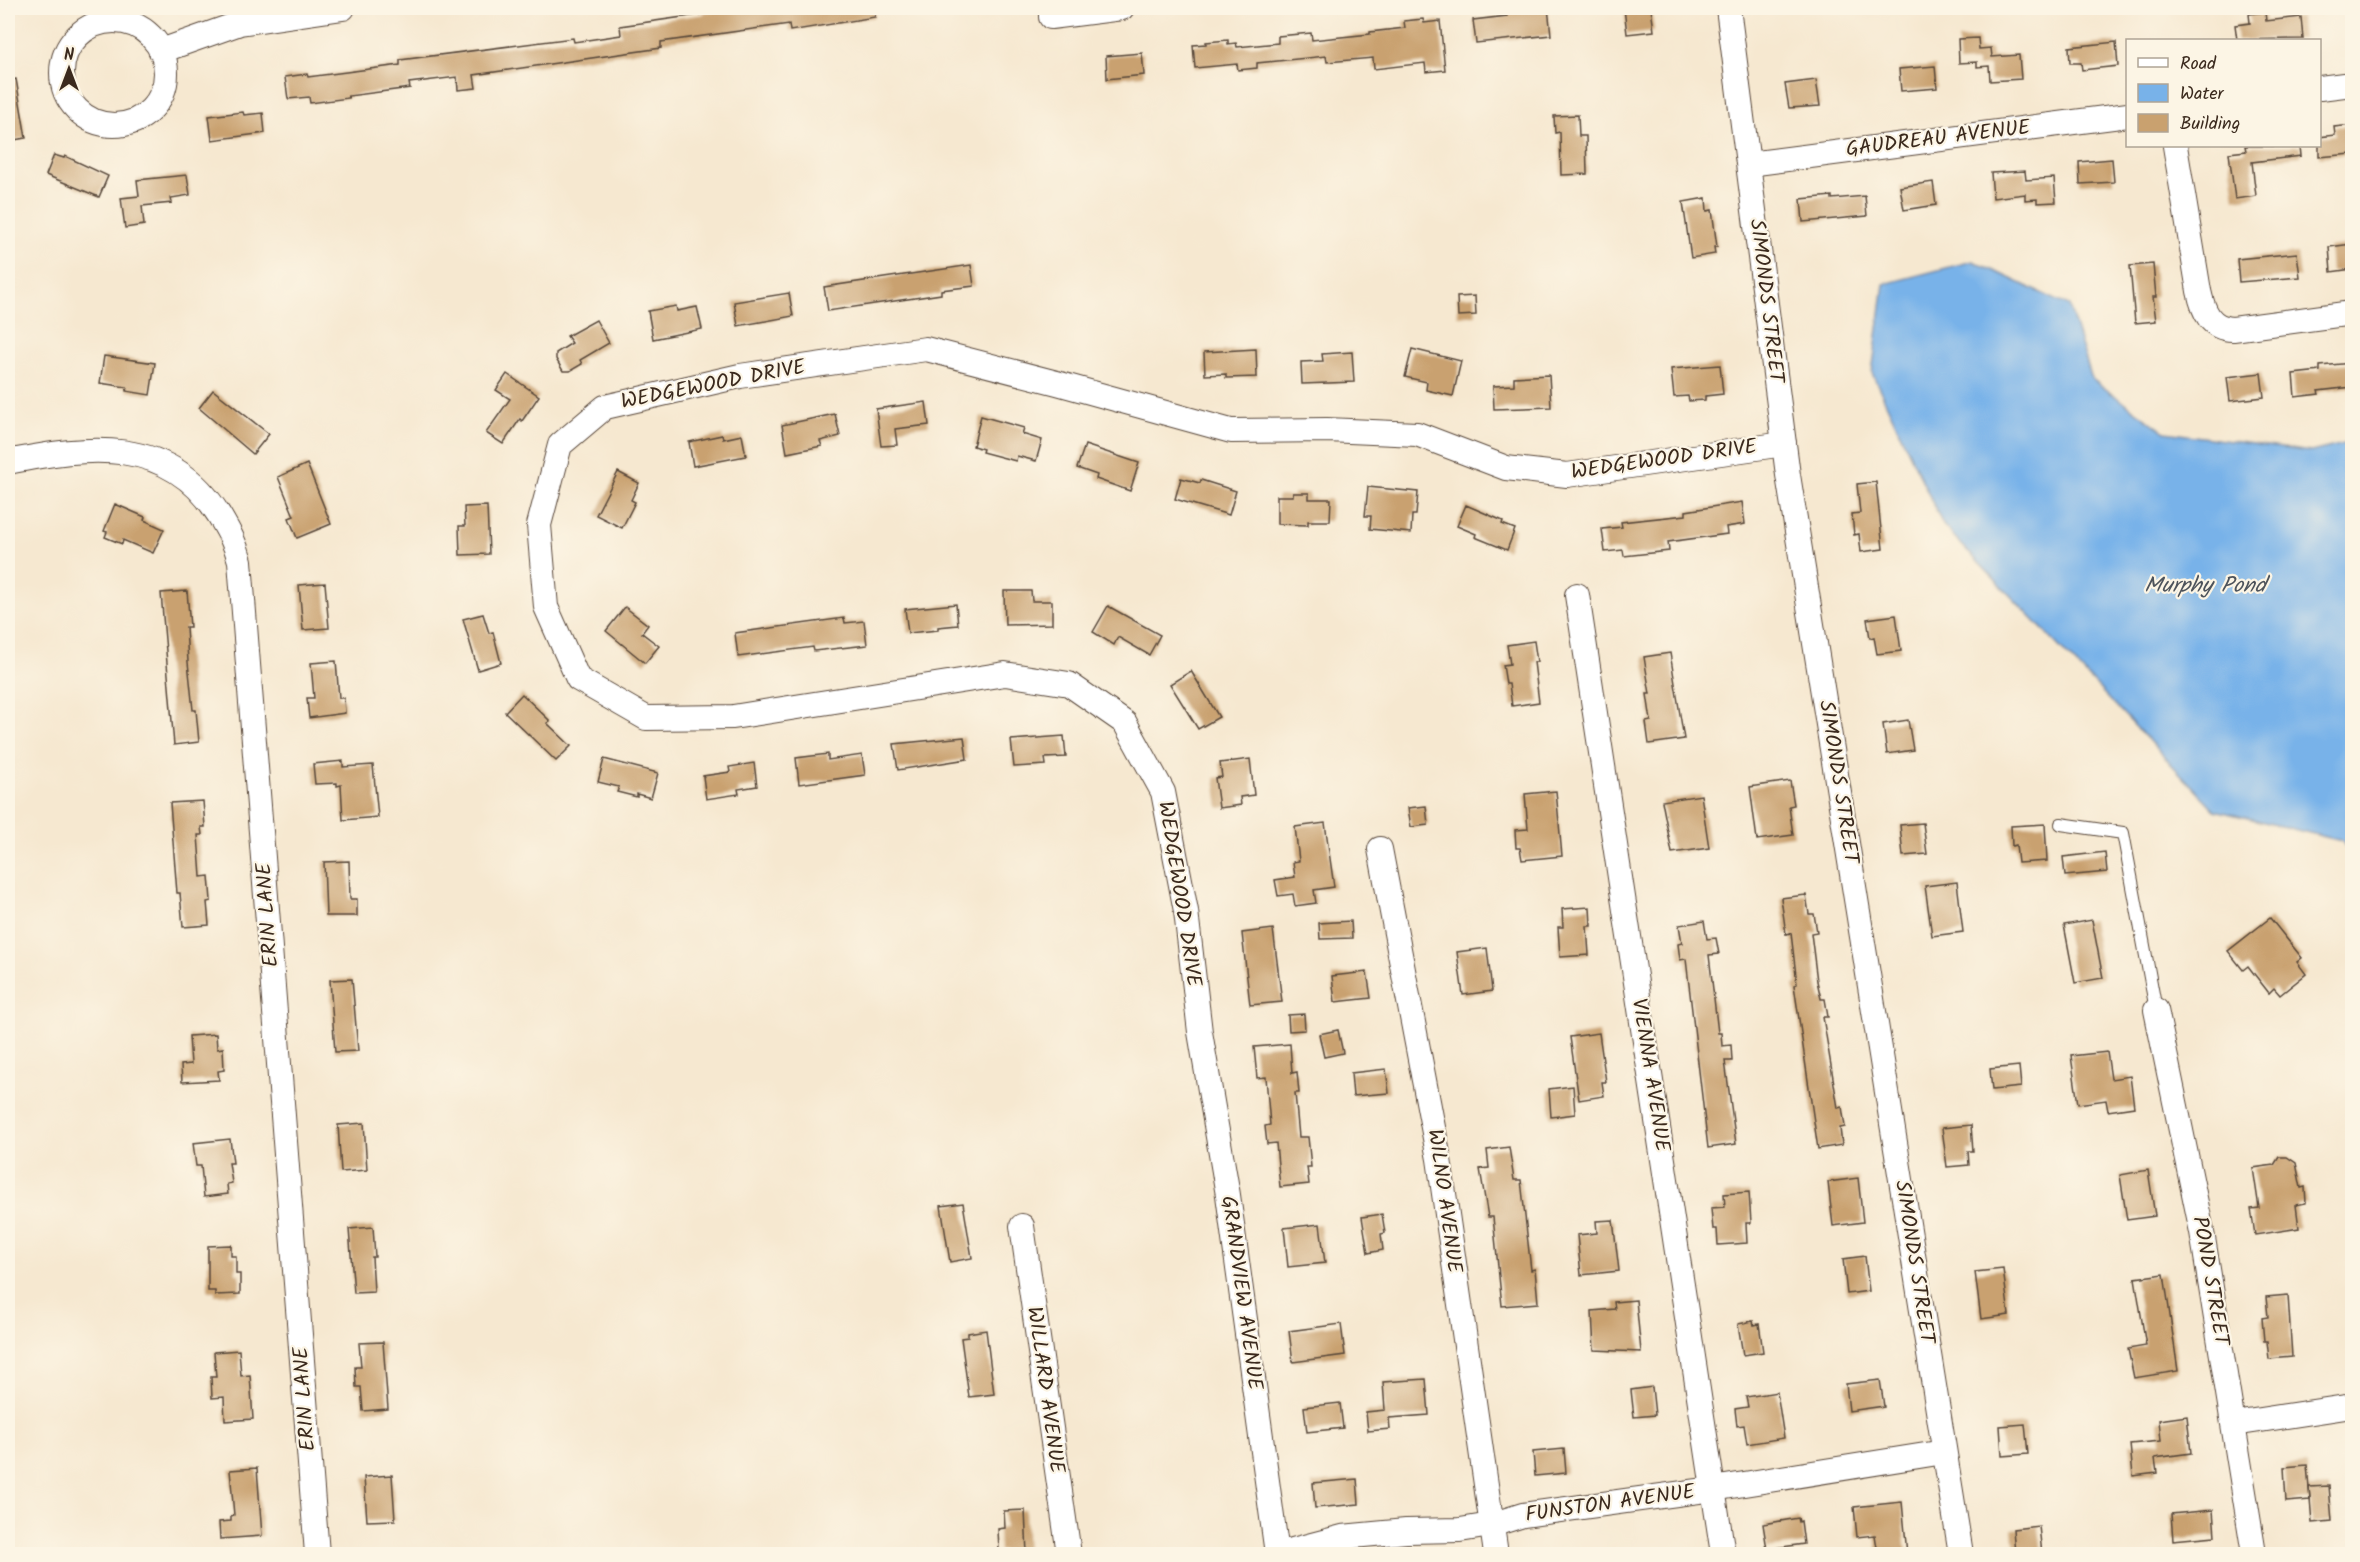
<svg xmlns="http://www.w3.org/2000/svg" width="2360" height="1562" font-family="Kalam,sans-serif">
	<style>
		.water { fill: #78b2e9; stroke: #5a6e84; stroke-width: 1.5 }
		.building { fill: #c9a16f }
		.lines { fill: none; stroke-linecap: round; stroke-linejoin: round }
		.service-casing { stroke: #574639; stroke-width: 14 }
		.minor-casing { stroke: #574639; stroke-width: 26 }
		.service { stroke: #fff; stroke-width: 12 }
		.minor { stroke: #fff; stroke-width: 24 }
		.labels { text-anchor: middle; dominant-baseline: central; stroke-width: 4.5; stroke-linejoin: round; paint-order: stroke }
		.street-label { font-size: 21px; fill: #3b2a1e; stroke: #fcf5e5 }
		.water-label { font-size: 22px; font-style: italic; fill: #4d535b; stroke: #fcf5e5 }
	</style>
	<rect width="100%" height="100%" fill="#fcf5e5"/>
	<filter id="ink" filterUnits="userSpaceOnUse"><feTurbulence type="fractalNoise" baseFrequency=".0167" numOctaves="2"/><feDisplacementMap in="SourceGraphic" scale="12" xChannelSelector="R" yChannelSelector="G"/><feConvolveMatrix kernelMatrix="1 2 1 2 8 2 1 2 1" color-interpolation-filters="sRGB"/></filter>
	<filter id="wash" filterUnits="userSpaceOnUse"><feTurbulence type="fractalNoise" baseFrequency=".008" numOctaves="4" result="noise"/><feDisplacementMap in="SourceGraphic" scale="24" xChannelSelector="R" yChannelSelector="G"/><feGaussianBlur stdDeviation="1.35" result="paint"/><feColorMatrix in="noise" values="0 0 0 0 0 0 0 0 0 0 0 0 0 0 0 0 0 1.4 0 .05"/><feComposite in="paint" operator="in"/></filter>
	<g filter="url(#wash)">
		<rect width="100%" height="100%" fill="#f6e8d0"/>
		<!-- water -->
		<path class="water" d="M1973,261L2069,306L2092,379L2165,432L2311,452L2352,442V860L2342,841L2215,810L1943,525L1872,373L1884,284Z"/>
		<g id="blocks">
			<!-- building -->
			<g class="building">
				<path d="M731,8H737L738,10L754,8H874L875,17L790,31L789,24L661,42V48L474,75L476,88L458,90L457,77L409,83L410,88L348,96L349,98L310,103L309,97L288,99L285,77L307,74L308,77L400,65V60L573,38L574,42L621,35L620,26L704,14V12Z"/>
				<path d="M1506,8H1523V10L1548,8L1551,35L1476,43L1473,20L1507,16Z"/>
				<path d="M1624,8H1651L1654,31L1627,34Z"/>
				<path d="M2265,12L2266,21L2301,17L2303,39L2237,40L2235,25L2250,23L2249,14Z"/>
				<path d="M1423,19L1424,23L1440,21L1445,70L1426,72L1425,63L1374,69L1373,58L1327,62L1326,56L1257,63V68L1238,70L1237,64L1195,68L1193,45L1206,44V42L1228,40V44L1236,43L1237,47L1278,43V36L1311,33L1312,40L1370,34V32L1405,28L1404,21Z"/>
				<path d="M1978,38L1979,49L1991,48L1992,57L2019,55L2021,79L1990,81L1989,66L1977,67V62L1959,63L1958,39Z"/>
				<path d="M2116,42L2118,66L2082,70L2081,63H2070L2069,47Z"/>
				<path d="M1142,53L1144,75L1107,79L1106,56Z"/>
				<path d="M1935,66L1937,88L1901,91L1899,69Z"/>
				<path d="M16,79L26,138L8,141V80Z"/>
				<path d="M1816,80L1820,106L1789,108L1785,84Z"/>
				<path d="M243,112L244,115L263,113L265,133L212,140L209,116Z"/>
				<path d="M1578,115L1579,136H1586L1587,174L1561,175L1560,132L1555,133L1554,116Z"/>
				<path d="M2352,125V154L2319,157V137L2335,135L2334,127Z"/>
				<path d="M2245,146H2300L2301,156L2252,162L2256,196L2235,199L2229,153L2246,151Z"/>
				<path d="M54,155L64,158L65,156L108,176L99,197L46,175Z"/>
				<path d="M2112,159L2114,182L2080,184L2079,162Z"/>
				<path d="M2025,171L2026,180L2054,178L2056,202L2037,203V199L2025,200V194L1993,198L1991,173Z"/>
				<path d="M187,175L190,195L171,198L172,203L142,206L144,225L125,228L121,198L139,196L137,180Z"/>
				<path d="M1933,182L1936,205L1904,210L1900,187Z"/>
				<path d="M1832,196V199L1865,196L1867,216L1803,222L1801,199Z"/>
				<path d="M1706,198L1707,211L1712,210L1717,247H1714L1715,254L1691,258L1683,202Z"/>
				<path d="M2352,244V269L2331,272L2329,247Z"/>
				<path d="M2297,253L2300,277L2239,282L2237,259Z"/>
				<path d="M2153,264L2156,297H2153L2156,321L2135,323L2130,266Z"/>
				<path d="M971,265L974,286L941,290V294L828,311L824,287Z"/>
				<path d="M789,293L793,316L738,326L734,302Z"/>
				<path d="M1475,296L1476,315L1458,316L1457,297Z"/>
				<path d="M676,306L677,311L697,307L702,329L653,339L648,311Z"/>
				<path d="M596,320L609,343L580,360L582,364L570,371H563L556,359V353L572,343L567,336Z"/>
				<path d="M1256,349L1257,377L1226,378V374L1205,375L1204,352Z"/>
				<path d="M1412,349L1461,361L1453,396L1426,390L1427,382L1405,377Z"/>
				<path d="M1352,352L1354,382L1302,384L1301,362L1323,361L1322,354Z"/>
				<path d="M104,356L155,363L150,395L126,391L127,387L100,383Z"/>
				<path d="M2352,363V387L2318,391L2319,394L2295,397L2293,374L2320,371V366Z"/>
				<path d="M1720,365L1723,394L1705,396V400L1689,401L1688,396L1674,397L1671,369Z"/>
				<path d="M2261,373L2264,397L2230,401L2227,377Z"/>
				<path d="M507,374L539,396L522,421L520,419L503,444L486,433L510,399L496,390Z"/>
				<path d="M1549,375L1551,407L1494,409L1493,386L1514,385V377Z"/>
				<path d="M213,390L269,434L253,454L199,408Z"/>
				<path d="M926,402L929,425L895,429L897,445L881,446L876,409Z"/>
				<path d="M835,414L840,436L820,441L822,446L787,453L782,425Z"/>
				<path d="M981,416L1024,428L1022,434L1042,440L1036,461L1017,456L1016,461L982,452L983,449L973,446Z"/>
				<path d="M722,435L723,439L742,435L746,456L693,466L689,442Z"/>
				<path d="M1085,445L1139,463L1130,491L1096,479L1097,475L1077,468Z"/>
				<path d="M307,464L331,524L297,538L289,518L294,516L278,477Z"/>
				<path d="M618,472L639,483L631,500L635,502L622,528L596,515Z"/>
				<path d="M1181,478L1200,483L1201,480L1236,491L1229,515L1175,499Z"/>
				<path d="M1876,482L1883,549L1861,552L1859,534L1854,535L1852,514L1860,513L1857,484Z"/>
				<path d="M1368,487L1418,492L1416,515H1412L1411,533L1370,529L1371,516H1365Z"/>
				<path d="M1293,493H1309V499H1331L1330,521H1308V525L1277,524V496H1293Z"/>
				<path d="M1742,502L1745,524L1726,527L1727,534L1668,542L1669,551L1624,556L1623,550L1605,552L1602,529L1622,527L1621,522L1686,515V511Z"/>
				<path d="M115,504L145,517L144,520L164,529L153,553L123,540L122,544L105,537L107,532L104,531Z"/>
				<path d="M1466,505L1503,521L1502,524L1515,529L1507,550L1475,537L1476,534L1457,526Z"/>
				<path d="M487,506L489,554L460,555L459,526H465L464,507Z"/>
				<path d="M325,583L329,628L303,630L299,585Z"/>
				<path d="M187,591L190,627H186L188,662L193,710H196L199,742L174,745L161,593Z"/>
				<path d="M1004,591H1031L1032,601H1052V624L1005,625Z"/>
				<path d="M956,604L958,625L938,627V630L908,633L905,609Z"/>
				<path d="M1108,606L1160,635L1149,655L1118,637L1114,645L1093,632Z"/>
				<path d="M625,607L648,625L642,633L659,646L645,663L606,631Z"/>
				<path d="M483,614L489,633L493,632L501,663L478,670L463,619Z"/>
				<path d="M1896,615L1901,651L1877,654L1874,637L1870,638L1867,619Z"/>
				<path d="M844,618L845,623L864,621L867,645L814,651L813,647L738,657L735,633Z"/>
				<path d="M1534,641L1537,662H1534L1539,702L1512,706L1509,684H1506L1503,665L1510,664L1507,645Z"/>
				<path d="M1670,653L1684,739L1649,744L1646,722L1651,721L1647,694H1650L1644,657Z"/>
				<path d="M336,661L339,698H344L345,713L309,718L307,698H314L311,663Z"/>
				<path d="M1191,671L1219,717L1198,729L1170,684Z"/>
				<path d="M522,694L550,721L547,723L571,746L556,761L505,712Z"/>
				<path d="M1908,720L1913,750L1887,754L1883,724Z"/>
				<path d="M1064,736L1066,757L1045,758L1046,765L1014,767L1011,740Z"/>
				<path d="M964,737L967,759L898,770L894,744Z"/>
				<path d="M828,754V760L862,755L865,775L799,784L796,758Z"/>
				<path d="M604,759L658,773L651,798L637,794V797L617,792L619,787L598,782Z"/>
				<path d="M1250,759L1254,795L1240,797L1241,805L1219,808L1215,778L1222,777L1220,763Z"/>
				<path d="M343,761V767L373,765L378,817L343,820L341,785L337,786V783L315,784L313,764Z"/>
				<path d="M754,763L757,786L738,789L739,794L706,799L703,776L730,772L729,767Z"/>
				<path d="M1790,781L1794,805L1789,806L1793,835L1757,840L1750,787Z"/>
				<path d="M1556,791L1562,856L1522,860L1520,848H1516L1515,830L1528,829L1525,794Z"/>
				<path d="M1701,795L1709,848L1672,853L1662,801Z"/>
				<path d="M203,801L205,827H201L202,835H198L201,877L209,876L211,901L207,902L209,925L183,927L180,893H177L170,803Z"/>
				<path d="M1426,806L1428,825L1411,827L1408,808Z"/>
				<path d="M1325,823L1334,887L1314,890L1316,903L1295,906L1293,894L1278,896L1275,880L1295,877L1293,862L1299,861L1295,827Z"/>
				<path d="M1923,823L1927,854L1903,856L1900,825Z"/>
				<path d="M2045,824L2047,861L2018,863L2016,845L2012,846L2011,826Z"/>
				<path d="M2105,852L2107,872L2065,876L2063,857Z"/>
				<path d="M349,861L350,899H357V916H326L324,862Z"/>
				<path d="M1957,882L1963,932L1932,936L1925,886Z"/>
				<path d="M1806,895L1809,914H1814L1817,932L1811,933L1817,981L1821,999H1825L1828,1017H1823L1838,1108L1842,1107L1845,1127L1840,1128L1842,1145L1818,1149L1794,985L1797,984L1791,933L1786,934L1781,898Z"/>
				<path d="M1590,907L1591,926H1587L1589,955L1560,957L1558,927H1563L1562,909Z"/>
				<path d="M2270,918L2302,958L2297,962L2306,974L2280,995L2274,988L2269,993L2248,966L2243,970L2228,951Z"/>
				<path d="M2092,920L2103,978L2075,983L2064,925Z"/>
				<path d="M1351,921L1352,938L1320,939L1319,923Z"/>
				<path d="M1704,921L1707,939L1716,938L1719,954L1709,955L1718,1033H1721L1722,1046L1731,1045L1732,1061H1725L1736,1144L1708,1148L1686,959L1680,960L1678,944L1682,943L1679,925Z"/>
				<path d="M1273,929L1282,1002L1250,1005L1242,933Z"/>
				<path d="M1487,948L1492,991L1463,995L1457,952Z"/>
				<path d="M1367,972L1371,998L1335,1002L1332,976Z"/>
				<path d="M352,979L358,1051L335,1052L330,980Z"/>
				<path d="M1304,1014L1305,1030L1289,1031L1288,1015Z"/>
				<path d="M1338,1030L1343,1053L1324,1057L1319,1034Z"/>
				<path d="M1599,1033L1606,1082H1602L1604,1096L1579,1100L1570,1037Z"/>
				<path d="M216,1034L217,1049L223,1048L224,1070L218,1071L219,1080L182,1082L181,1065L191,1064L189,1036Z"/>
				<path d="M1290,1044L1292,1073L1297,1072L1299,1093H1295L1299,1137H1308L1311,1167H1307L1309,1184L1280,1187L1276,1143L1267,1144L1265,1126L1270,1125L1266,1077L1257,1078L1254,1047Z"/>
				<path d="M2107,1052L2111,1079L2130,1076L2134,1107L2108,1111L2106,1100L2078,1104L2071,1056Z"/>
				<path d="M2019,1066L2021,1087L1992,1090L1990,1069Z"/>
				<path d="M1386,1069L1389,1093L1353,1096L1351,1073Z"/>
				<path d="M1573,1086L1575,1114L1551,1117L1549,1089Z"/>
				<path d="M364,1123L367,1170L341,1172L338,1125Z"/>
				<path d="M1971,1125L1973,1151H1968L1969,1165L1947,1167L1942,1128Z"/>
				<path d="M230,1139L233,1163H229L232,1183L227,1184L228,1194L204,1197L201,1166H196L193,1143Z"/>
				<path d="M1509,1147L1514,1180H1521L1531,1270L1535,1269L1538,1303L1502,1306L1493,1217H1488L1480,1169L1489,1168L1487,1150Z"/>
				<path d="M2279,1157H2287L2296,1163L2301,1188L2305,1187L2306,1203L2296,1205L2299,1228L2255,1235L2251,1209L2259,1208L2253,1168L2274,1165Z"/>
				<path d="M2148,1170L2155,1216L2127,1220L2120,1175Z"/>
				<path d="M1858,1178L1863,1222L1833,1226L1828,1182Z"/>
				<path d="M1749,1192L1751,1223H1746L1747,1243L1718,1245L1717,1229H1713L1711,1208L1725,1207L1724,1194Z"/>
				<path d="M963,1203L972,1258L950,1262L941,1206Z"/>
				<path d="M1382,1214L1385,1233L1381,1234L1383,1250L1368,1253L1362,1217Z"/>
				<path d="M1613,1220L1619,1271L1581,1275L1577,1235L1597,1233L1596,1221Z"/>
				<path d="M1320,1224L1325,1263L1288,1267L1284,1228Z"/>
				<path d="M373,1227L375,1257H372L374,1292L354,1293L349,1229Z"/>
				<path d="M231,1245V1256H236V1274H240V1294L215,1295V1291H208V1246Z"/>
				<path d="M1865,1256L1869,1291L1847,1294L1843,1259Z"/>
				<path d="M2003,1269L2009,1315L1981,1319L1975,1272Z"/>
				<path d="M2164,1274L2178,1371L2134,1378L2128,1349L2146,1346L2135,1278Z"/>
				<path d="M2288,1295L2292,1357L2269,1359L2267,1341H2264L2262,1318L2268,1317L2266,1297Z"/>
				<path d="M1636,1300L1641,1352L1594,1350L1592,1311L1615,1309L1614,1302Z"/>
				<path d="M1753,1321L1754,1325L1759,1324L1763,1352L1743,1355L1738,1324Z"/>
				<path d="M1341,1324L1345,1355L1293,1362L1289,1331Z"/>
				<path d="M986,1330L994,1394L969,1397L961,1338L968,1337V1333Z"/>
				<path d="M383,1342L388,1409L363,1411L361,1387H356L355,1367H361L359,1343Z"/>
				<path d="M239,1350L241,1376L250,1375L253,1419L225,1421L224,1397L212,1398L211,1377H216L214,1352Z"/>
				<path d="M1426,1379L1429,1415L1389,1418L1390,1429L1368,1431L1366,1412L1385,1410L1383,1382Z"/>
				<path d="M1880,1380L1884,1406L1849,1411L1846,1384Z"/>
				<path d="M1652,1387L1655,1415L1634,1417L1631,1390Z"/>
				<path d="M1777,1392L1784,1438L1747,1444L1744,1425L1737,1426L1735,1409L1748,1407L1746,1397Z"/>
				<path d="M1340,1403L1343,1428L1307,1432L1304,1407Z"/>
				<path d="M2187,1416L2191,1453L2155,1458L2157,1473L2133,1476L2130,1444L2161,1441L2159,1420Z"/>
				<path d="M2025,1424L2028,1454L2002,1456L2000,1426Z"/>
				<path d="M1564,1449L1566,1473L1535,1476L1533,1452Z"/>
				<path d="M2307,1465L2310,1500L2286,1502L2284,1467Z"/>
				<path d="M257,1468L262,1536L220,1539L219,1522L231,1521V1516L234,1515L230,1470Z"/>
				<path d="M392,1475L395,1520L367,1521L364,1477Z"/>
				<path d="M1357,1479L1359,1504L1315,1508L1313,1483Z"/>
				<path d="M2329,1486L2332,1521L2312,1523L2309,1487Z"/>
				<path d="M1902,1502L1907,1554H1878L1875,1535L1857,1537L1854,1507Z"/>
				<path d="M1025,1510L1027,1554H1008L1007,1551H999L998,1529L1005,1528L1004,1511Z"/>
				<path d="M2213,1510L2215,1536L2173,1540L2171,1514Z"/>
				<path d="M1798,1518L1799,1522L1801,1521L1804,1544L1767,1549L1763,1524Z"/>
				<path d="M2039,1526L2042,1554H2015L2013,1529Z"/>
			</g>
		</g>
	</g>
	<g filter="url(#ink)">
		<use href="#blocks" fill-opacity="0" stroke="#574639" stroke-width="1.5"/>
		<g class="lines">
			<defs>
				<path id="service" d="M2061,824L2123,833L2156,1010"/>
				<g id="minor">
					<path d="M1051,8V17L1122,8"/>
					<path d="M1728,8L1788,475L1961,1554"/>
					<circle cx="114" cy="73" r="52"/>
					<path d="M161,51L240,23L343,8"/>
					<path d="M2320,88L2352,84"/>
					<path d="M2175,146L2199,291C2203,310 2210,329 2233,329L2352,313"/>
					<path d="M1749,164L2128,115"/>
					<path d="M8,462C88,446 169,435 219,515C229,532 235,542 240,561L317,1554"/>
					<path d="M1577,595L1723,1554"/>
					<path d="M1380,849L1439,1159L1496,1554"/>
					<path d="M2156,1010L2202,1232L2254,1554"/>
					<path d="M1022,1226L1069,1554"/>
					<path d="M2234,1424L2352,1406"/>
					<path d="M1277,1554L1228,1195L1200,1032L1186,911L1163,792L1125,723L1069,684L1005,674L733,717L646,718L578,679L546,607L539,525L560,445L605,407L740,376L926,349L1057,383L1231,431L1327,430L1417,434L1506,468L1567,475L1784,444"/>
					<path d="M1277,1554L1342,1537L1406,1531L1460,1530L1491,1525L1523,1515L1713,1489L1944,1452"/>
				</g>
			</defs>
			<!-- service casing -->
			<use href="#service" class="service-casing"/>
			<!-- minor casing -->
			<use href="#minor" class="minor-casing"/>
			<!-- service -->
			<use href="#service" class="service"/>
			<!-- minor -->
			<use href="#minor" class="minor"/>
		</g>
	</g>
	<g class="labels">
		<!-- street labels -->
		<g class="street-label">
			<text transform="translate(1938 139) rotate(-7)">GAUDREAU AVENUE</text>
			<text transform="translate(1766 301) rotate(83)">SIMONDS STREET</text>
			<text transform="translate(713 385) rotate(-11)">WEDGEWOOD DRIVE</text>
			<text transform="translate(1664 460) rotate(-8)">WEDGEWOOD DRIVE</text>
			<text transform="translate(1838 782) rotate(81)">SIMONDS STREET</text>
			<text transform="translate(1179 894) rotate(81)">WEDGEWOOD DRIVE</text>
			<text transform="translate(268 915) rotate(-94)">ERIN LANE</text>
			<text transform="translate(1650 1075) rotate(81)">VIENNA AVENUE</text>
			<text transform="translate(1444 1201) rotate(82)">WILNO AVENUE</text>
			<text transform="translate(1914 1262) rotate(81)">SIMONDS STREET</text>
			<text transform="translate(2210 1281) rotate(80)">POND STREET</text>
			<text transform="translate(1241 1293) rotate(82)">GRANDVIEW AVENUE</text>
			<text transform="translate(1045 1390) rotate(82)">WILLARD AVENUE</text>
			<text transform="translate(305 1399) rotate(-94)">ERIN LANE</text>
			<text transform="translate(1610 1504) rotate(-8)">FUNSTON AVENUE</text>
		</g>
		<!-- water labels -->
		<g class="water-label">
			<text x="2205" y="586">Murphy Pond</text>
		</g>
	</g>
	<!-- margin -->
	<rect width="2360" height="1562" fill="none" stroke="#fcf5e5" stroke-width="30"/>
	<!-- legend -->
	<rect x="2126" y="39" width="195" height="108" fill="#fcf5e5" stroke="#afa495" stroke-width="1.5"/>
	<rect x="2138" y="58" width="30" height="9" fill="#ffffff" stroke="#afa495" stroke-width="1.5"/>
	<text x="2180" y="69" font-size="18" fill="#3b2a1e">Road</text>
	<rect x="2138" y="84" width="30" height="18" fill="#78b2e9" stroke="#afa495" stroke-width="1.5"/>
	<text x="2180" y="99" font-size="18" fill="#3b2a1e">Water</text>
	<rect x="2138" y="114" width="30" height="18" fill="#c9a16f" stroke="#afa495" stroke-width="1.5"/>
	<text x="2180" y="129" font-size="18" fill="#3b2a1e">Building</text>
	<!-- north arrow -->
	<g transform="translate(69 69)" stroke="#fcf5e5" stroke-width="4.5" paint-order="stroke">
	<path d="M0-4.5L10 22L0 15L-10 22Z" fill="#3b2a1e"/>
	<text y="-9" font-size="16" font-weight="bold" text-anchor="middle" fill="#3b2a1e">N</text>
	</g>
</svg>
